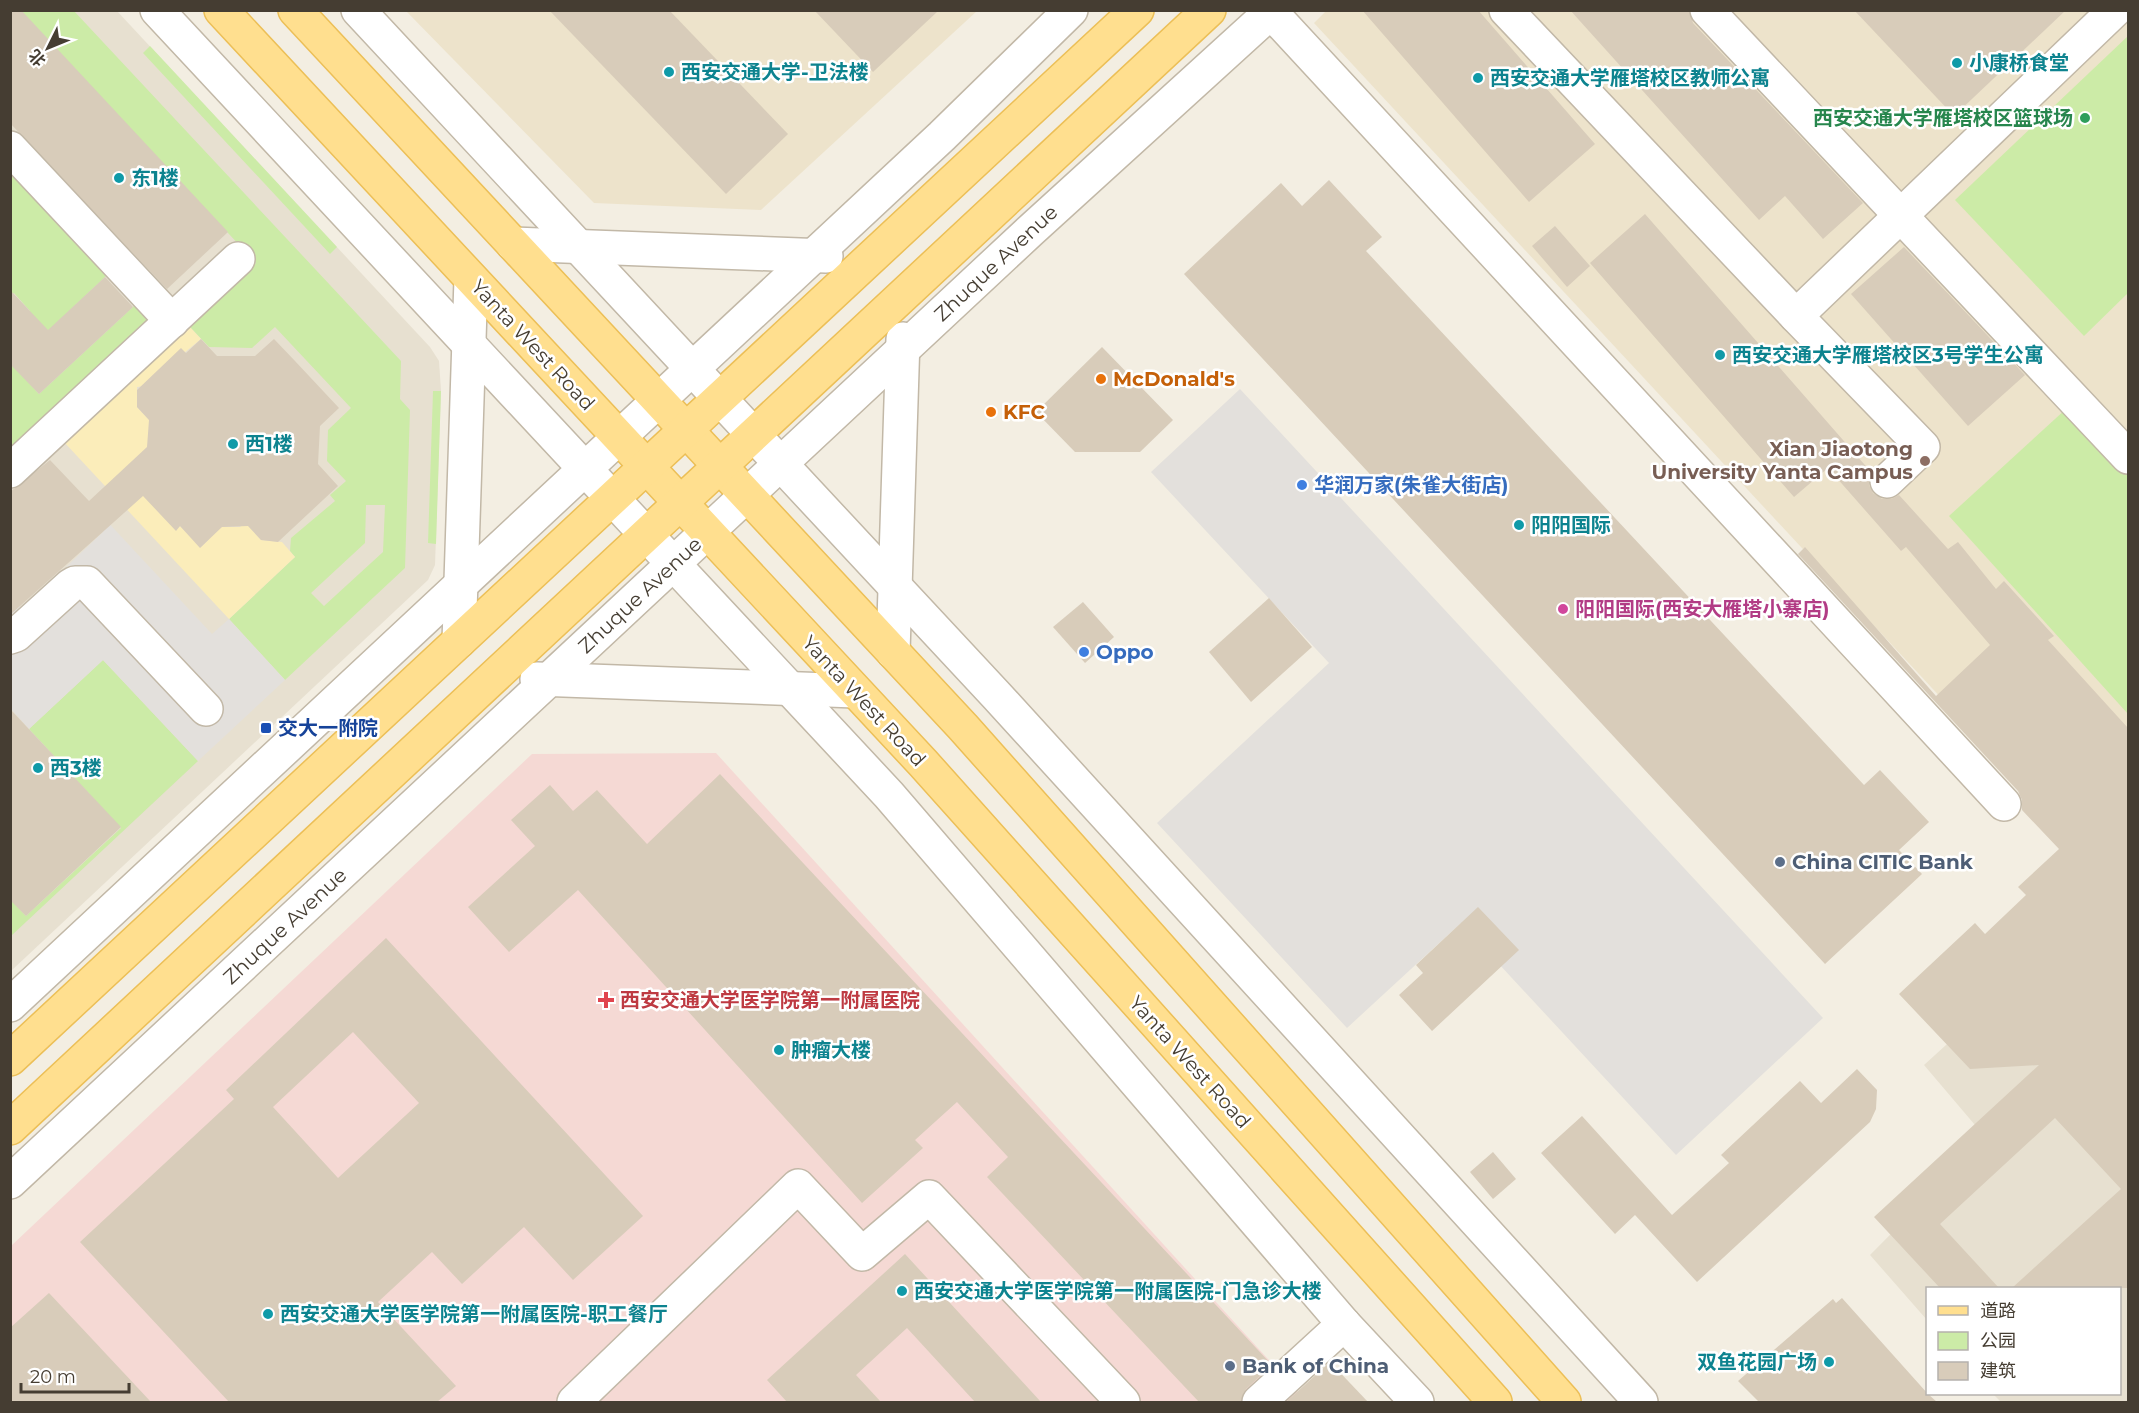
<svg xmlns="http://www.w3.org/2000/svg" width="2139" height="1413" font-family="Montserrat,'Noto Sans SC',sans-serif">
	<style>
		.residential { fill: #e7e0d0 }
		.education { fill: #ede3cb }
		.medical { fill: #f5d9d4 }
		.green { fill: #cceba7; fill-rule: evenodd }
		.sand { fill: #fbedba }
		.parking { fill: #e3e0dc }
		.building { fill: #d8ccba; fill-rule: evenodd }
		.lines { fill: none; stroke-linecap: round; stroke-linejoin: round }
		.minor-casing { stroke: #c2b8a7; stroke-width: 36 }
		.major-casing { stroke: #ecbf57; stroke-width: 36 }
		.minor { stroke: #fff; stroke-width: 33 }
		.major { stroke: #ffdf8f; stroke-width: 33 }
		.culture-dot { fill: #0f9aa8; stroke: #fff; stroke-width: 2 }
		.leisure-dot { fill: #2e9e5b; stroke: #fff; stroke-width: 2 }
		.food-dot { fill: #e8710a; stroke: #fff; stroke-width: 2 }
		.education-dot { fill: #8d6e63; stroke: #fff; stroke-width: 2 }
		.shop-dot { fill: #3f7fe0; stroke: #fff; stroke-width: 2 }
		.hotel-dot { fill: #d1479c; stroke: #fff; stroke-width: 2 }
		.transit-dot { fill: #1a4fb4; stroke: #fff; stroke-width: 2 }
		.service-dot { fill: #5c6f8a; stroke: #fff; stroke-width: 2 }
		.health-dot { fill: #e0444e; stroke: #fff; stroke-width: 2 }
		.labels { text-anchor: middle; dominant-baseline: central; stroke-width: 5; stroke-linejoin: round; paint-order: stroke }
		.culture-label { font-size: 20px; font-weight: bold; fill: #0d838f; stroke: #fff; text-anchor: start }
		.leisure-label { font-size: 20px; font-weight: bold; fill: #27864d; stroke: #fff; text-anchor: end }
		.street-label { font-size: 20px; fill: #453d32; stroke: #fff }
		.food-label { font-size: 20px; font-weight: bold; fill: #c56008; stroke: #fff; text-anchor: start }
		.education-label { font-size: 20px; font-weight: bold; fill: #785e54; stroke: #fff; text-anchor: end }
		.shop-label { font-size: 20px; font-weight: bold; fill: #366cbe; stroke: #fff; text-anchor: start }
		.hotel-label { font-size: 20px; font-weight: bold; fill: #b23c85; stroke: #fff; text-anchor: start }
		.transit-label { font-size: 20px; font-weight: bold; fill: #164399; stroke: #fff; text-anchor: start }
		.service-label { font-size: 20px; font-weight: bold; fill: #4e5e75; stroke: #fff; text-anchor: start }
		.health-label { font-size: 20px; font-weight: bold; fill: #be3a42; stroke: #fff; text-anchor: start }
	</style>
	<rect width="100%" height="100%" fill="#f3eee2"/>
	<!-- residential -->
	<g class="residential">
		<path d="M11,11H117L430,347L439,361L441,391L435,565L428,580L11,971Z"/>
		<path d="M2090,914L2128,951V1402H2001L1993,1394H2120V1288H1928L1927,1320L1870,1255L1986,1138L1924,1065Z"/>
	</g>
	<!-- education -->
	<g class="education">
		<path d="M1327,10L2128,11V899L1314,23Z"/>
		<path d="M406,11H977L761,210L594,203Z"/>
	</g>
	<!-- medical -->
	<path class="medical" d="M716,753L1307,1402H11V1246L532,754Z"/>
	<!-- green -->
	<g class="green">
		<path d="M21,11H74L401,361L400,399L410,410L405,568L285,680L229,619L295,557L290,551L291,538L335,501L330,495L346,481L327,461L328,430L351,408L275,327L252,348L209,347L189,326L256,263ZM366,505H385L383,552L324,606L311,593L365,543Z"/>
		<path d="M2128,36V293L2084,336L1955,200Z"/>
		<path d="M150,46L337,247L330,254L143,53Z"/>
		<path d="M11,174L106,276L12,365L39,394L134,306L150,323L11,453V353L30,311L14,293L11,296Z"/>
		<path d="M433,391H441L436,544L428,543Z"/>
		<path d="M2067,408L2128,476V714L1949,516Z"/>
		<path d="M103,660L198,761L11,936V900L26,916L121,828L29,729Z"/>
	</g>
	<!-- sand -->
	<path class="sand" d="M189,326L201,339L144,386L137,387V407L153,424L175,530L180,526L201,547L209,539V530L217,522L222,527H240L245,522L261,540L282,542L295,557L229,619L64,442Z"/>
	<!-- parking -->
	<g class="parking">
		<path d="M1240,389L1823,1018L1676,1155L1461,923L1347,1028L1157,823L1329,663L1151,472Z"/>
		<path d="M76,488L212,634L229,619L285,680L198,761L103,660L29,729L11,709V597L22,609L103,532L91,519Z"/>
	</g>
	<!-- building -->
	<g class="building">
		<path d="M10,10H21L228,232L167,289L10,123Z"/>
		<path d="M549,10H669L788,134L726,194Z"/>
		<path d="M1362,10H1478L1595,144L1529,202Z"/>
		<path d="M1570,10H1689L1693,23L1863,203L1823,239L1785,196L1759,220Z"/>
		<path d="M1854,10H2066L1954,116Z"/>
		<path d="M815,11H938L873,72Z"/>
		<path d="M1329,180L1382,237L1366,251L1864,785L1880,770L1929,822L1899,850L1922,874L1825,964L1184,274L1281,183L1302,206Z"/>
		<path d="M1645,214L1871,472L1869,485L1873,493L1882,499H1891L1899,495L1948,549L1958,542L1996,589L2004,581L2054,636L2048,640L2128,728V1288H2012L2121,1189L2055,1118L1940,1224L1999,1288H1940L1874,1217L2039,1065L1970,1069L1899,994L1975,923L1985,934L2026,895L2018,887L2059,849L2022,810V800L2018,791L1798,554L1805,547L1936,696L1990,645L1906,547L1901,551L1828,468L1794,497L1590,263Z"/>
		<path d="M1555,226L1590,266L1567,287L1532,246Z"/>
		<path d="M1904,247L2025,375L1968,426L1851,294Z"/>
		<path d="M105,277L133,307L39,394L10,364V290L48,330Z"/>
		<path d="M201,339L217,356H255L274,339L295,361L339,408L320,426L318,464L338,486L278,542L261,540L248,526L222,527L200,548L180,526L176,531L143,496L10,615V492L50,460L89,501L147,447L149,420L137,407V390L181,348L186,353Z"/>
		<path d="M1102,347L1173,420L1140,452H1075L1036,412Z"/>
		<path d="M1269,598L1312,647L1251,702L1209,652Z"/>
		<path d="M1083,602L1114,637L1085,663L1053,627Z"/>
		<path d="M10,709L121,827L26,916L10,900Z"/>
		<path d="M720,774L1272,1365L1246,1389L1241,1402H1199L987,1177L1008,1157L957,1102L915,1140L923,1148L862,1203L578,890L509,952L468,907L535,846L511,820L550,785L573,811L597,790L647,844Z"/>
		<path d="M1478,907L1519,950L1432,1031L1399,995L1423,973L1416,965Z"/>
		<path d="M386,938L643,1216L573,1280L524,1227L462,1284L432,1252L378,1302L456,1386L437,1402H229L80,1242L234,1099L226,1090ZM353,1032L419,1103L338,1178L273,1107Z"/>
		<path d="M1857,1069L1877,1090L1876,1109L1870,1122L1697,1282L1635,1215L1615,1234L1541,1153L1582,1116L1672,1215L1729,1163L1721,1155L1800,1081L1821,1103Z"/>
		<path d="M1493,1152L1516,1179L1493,1199L1470,1172Z"/>
		<path d="M905,1254L1041,1402H975L907,1328L856,1375L881,1402H787L767,1380Z"/>
		<path d="M49,1293L151,1402H10V1328Z"/>
		<path d="M1842,1298L1928,1394L1937,1402H1759L1738,1381L1833,1299L1836,1303Z"/>
		<path d="M1330,1362L1368,1402H1286Z"/>
	</g>
	<g class="lines">
		<defs>
			<g id="minor">
				<path d="M157,10L889,795L1344,1324L1417,1402"/>
				<path d="M358,10L997,696L1641,1402"/>
				<path d="M1269,10L2004,804"/>
				<path d="M1506,10L1796,316L2115,10"/>
				<path d="M1707,10L2128,457"/>
				<path d="M10,148L172,321"/>
				<path d="M513,244L826,256"/>
				<path d="M1796,316L1923,447L1887,481"/>
				<path d="M10,471L238,259"/>
				<path d="M10,637L16,635L70,586L75,583H87L206,709"/>
				<path d="M459,641L471,279"/>
				<path d="M893,652L903,339"/>
				<path d="M537,679L855,691"/>
				<path d="M10,1005L942,136L1071,10"/>
				<path d="M10,1182L1030,231L1273,10"/>
				<path d="M574,1402L798,1186L862,1254L929,1197L1123,1402"/>
				<path d="M1259,1402L1344,1324"/>
			</g>
			<g id="major">
				<path d="M221,10L923,763L1495,1402"/>
				<path d="M295,10L963,727L1564,1402"/>
				<path d="M10,1059L1137,10"/>
				<path d="M10,1128L1209,10"/>
			</g>
		</defs>
		<!-- minor casing -->
		<use href="#minor" class="minor-casing"/>
		<!-- major casing -->
		<use href="#major" class="major-casing"/>
		<!-- minor -->
		<use href="#minor" class="minor"/>
		<!-- major -->
		<use href="#major" class="major"/>
	</g>
	<!-- markers -->
	<g class="culture-dot">
		<circle cx="1957" cy="63" r="6"/>
		<circle cx="669" cy="72" r="6"/>
		<circle cx="1478" cy="78" r="6"/>
		<circle cx="119" cy="178" r="6"/>
		<circle cx="1720" cy="355" r="6"/>
		<circle cx="233" cy="444" r="6"/>
		<circle cx="1519" cy="525" r="6"/>
		<circle cx="38" cy="768" r="6"/>
		<circle cx="779" cy="1050" r="6"/>
		<circle cx="902" cy="1291" r="6"/>
		<circle cx="268" cy="1314" r="6"/>
		<circle cx="1829" cy="1362" r="6"/>
	</g>
	<circle class="leisure-dot" cx="2085" cy="118" r="6"/>
	<g class="food-dot">
		<circle cx="1101" cy="379" r="6"/>
		<circle cx="991" cy="412" r="6"/>
	</g>
	<circle class="education-dot" cx="1925" cy="461" r="6"/>
	<g class="shop-dot">
		<circle cx="1302" cy="485" r="6"/>
		<circle cx="1084" cy="652" r="6"/>
	</g>
	<circle class="hotel-dot" cx="1563" cy="609" r="6"/>
	<rect class="transit-dot" x="260" y="722" width="12" height="12" rx="3"/>
	<g class="service-dot">
		<circle cx="1780" cy="862" r="6"/>
		<circle cx="1230" cy="1366" r="6"/>
	</g>
	<path class="health-dot" d="M603 991h6v6h6v6h-6v6h-6v-6h-6v-6h6z"/>
	<g class="labels">
		<!-- culture labels -->
		<g class="culture-label">
			<text x="1969" y="63">小康桥食堂</text>
			<text x="681" y="72">西安交通大学-卫法楼</text>
			<text x="1490" y="78">西安交通大学雁塔校区教师公寓</text>
			<text x="131" y="178">东1楼</text>
			<text x="1732" y="355">西安交通大学雁塔校区3号学生公寓</text>
			<text x="245" y="444">西1楼</text>
			<text x="1531" y="525">阳阳国际</text>
			<text x="50" y="768">西3楼</text>
			<text x="791" y="1050">肿瘤大楼</text>
			<text x="914" y="1291">西安交通大学医学院第一附属医院-门急诊大楼</text>
			<text x="280" y="1314">西安交通大学医学院第一附属医院-职工餐厅</text>
			<text x="1817" y="1362" text-anchor="end">双鱼花园广场</text>
		</g>
		<!-- leisure labels -->
		<g class="leisure-label">
			<text x="2073" y="118">西安交通大学雁塔校区篮球场</text>
		</g>
		<!-- street labels -->
		<g class="street-label">
			<text transform="translate(996 263) rotate(-43)">Zhuque Avenue</text>
			<text transform="translate(533 345) rotate(47)">Yanta West Road</text>
			<text transform="translate(640 595) rotate(-43)">Zhuque Avenue</text>
			<text transform="translate(864 701) rotate(47)">Yanta West Road</text>
			<text transform="translate(285 926) rotate(-43)">Zhuque Avenue</text>
			<text transform="translate(1190 1062) rotate(48)">Yanta West Road</text>
		</g>
		<!-- food labels -->
		<g class="food-label">
			<text x="1113" y="379">McDonald's</text>
			<text x="1003" y="412">KFC</text>
		</g>
		<!-- education labels -->
		<g class="education-label">
			<text x="1913" y="449">Xian Jiaotong<tspan x="1913" dy="23">University Yanta Campus</tspan></text>
		</g>
		<!-- shop labels -->
		<g class="shop-label">
			<text x="1314" y="485">华润万家(朱雀大街店)</text>
			<text x="1096" y="652">Oppo</text>
		</g>
		<!-- hotel labels -->
		<g class="hotel-label">
			<text x="1575" y="609">阳阳国际(西安大雁塔小寨店)</text>
		</g>
		<!-- transit labels -->
		<g class="transit-label">
			<text x="278" y="728">交大一附院</text>
		</g>
		<!-- service labels -->
		<g class="service-label">
			<text x="1792" y="862">China CITIC Bank</text>
			<text x="1242" y="1366">Bank of China</text>
		</g>
		<!-- health labels -->
		<g class="health-label">
			<text x="620" y="1000">西安交通大学医学院第一附属医院</text>
		</g>
	</g>
	<!-- border -->
	<rect width="2139" height="1413" fill="none" stroke="#453d32" stroke-width="24"/>
	<!-- legend -->
	<rect x="1926" y="1287" width="195" height="108" fill="#ffffff" stroke="#b5b1ad" stroke-width="1.5"/>
	<rect x="1938" y="1306" width="30" height="9" fill="#ffdf8f" stroke="#b5b1ad" stroke-width="1.5"/>
	<text x="1980" y="1317" font-size="18" fill="#453d32">道路</text>
	<rect x="1938" y="1332" width="30" height="18" fill="#cceba7" stroke="#b5b1ad" stroke-width="1.5"/>
	<text x="1980" y="1347" font-size="18" fill="#453d32">公园</text>
	<rect x="1938" y="1362" width="30" height="18" fill="#d8ccba" stroke="#b5b1ad" stroke-width="1.5"/>
	<text x="1980" y="1377" font-size="18" fill="#453d32">建筑</text>
	<!-- north arrow -->
	<g transform="translate(48 48) rotate(227)" stroke="#ffffff" stroke-width="4.5" paint-order="stroke">
	<path d="M0-4.5L10 22L0 15L-10 22Z" fill="#453d32"/>
	<text y="-9" font-size="16" font-weight="bold" text-anchor="middle" fill="#453d32">北</text>
	</g>
	<!-- scale -->
	<path d="M21 1383v9h108v-9" fill="none" stroke="#453d32" stroke-width="3"/>
	<text x="30" y="1383" font-size="18" fill="#453d32" stroke="#ffffff" stroke-width="4.5" paint-order="stroke">20 m</text>
</svg>
